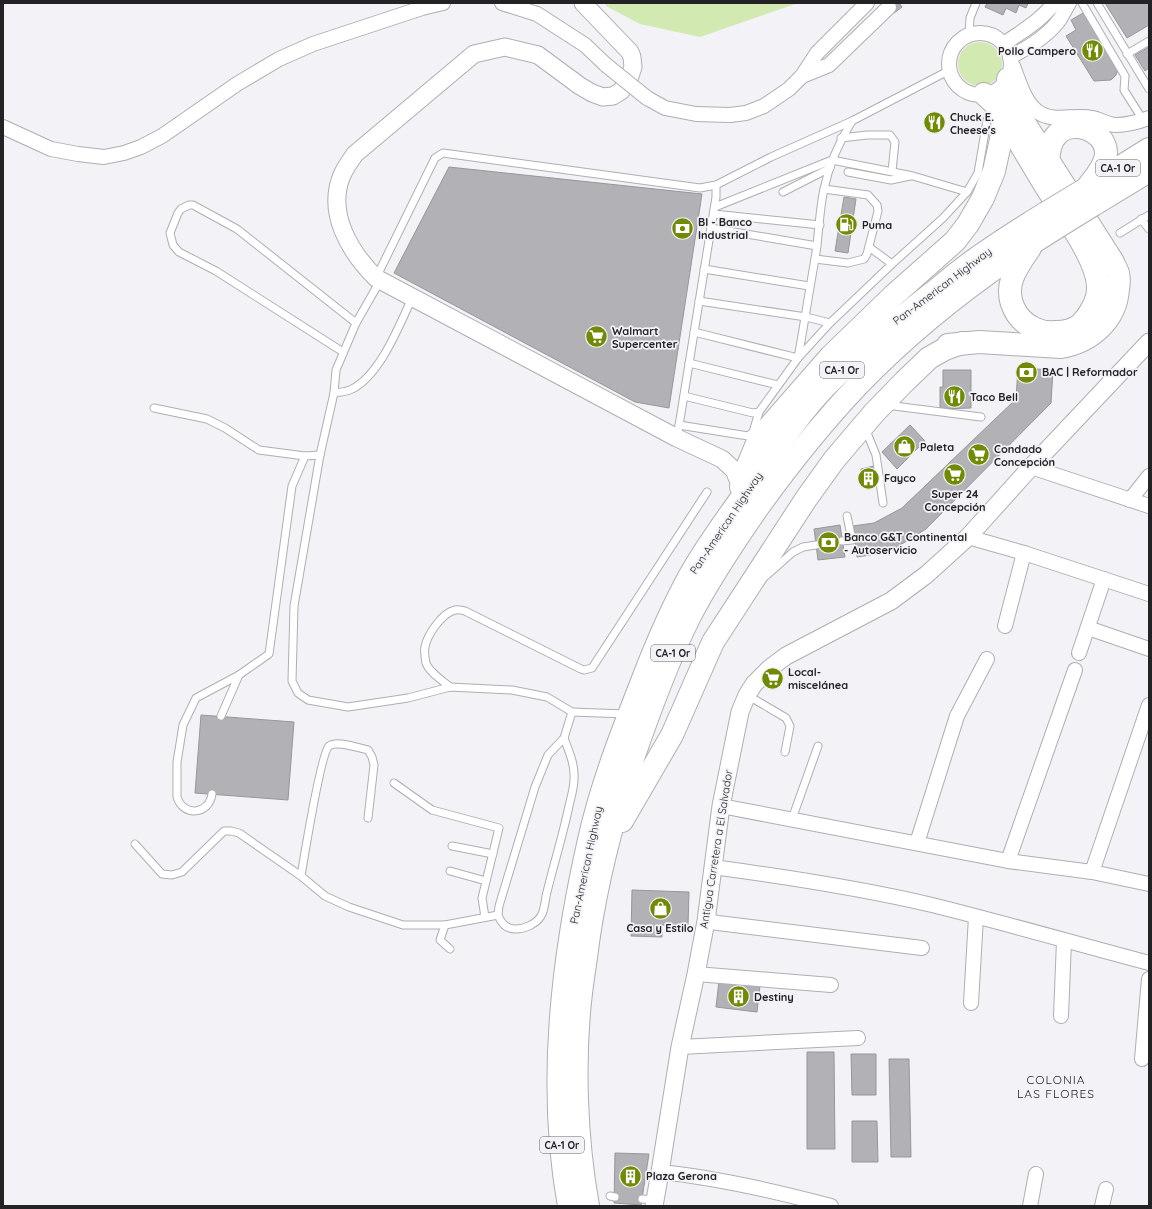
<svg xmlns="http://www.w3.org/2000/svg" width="1152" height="1209" font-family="Quicksand,sans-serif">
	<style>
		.green { fill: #d2e9b2 }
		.building { fill: #b2b1b5; stroke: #97969a }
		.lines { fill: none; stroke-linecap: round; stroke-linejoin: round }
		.service-casing { stroke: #afaeb2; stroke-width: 9 }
		.minor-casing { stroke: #afaeb2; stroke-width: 16 }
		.tertiary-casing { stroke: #afaeb2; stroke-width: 19 }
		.trunk-casing { stroke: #afaeb2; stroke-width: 24 }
		.service { stroke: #fff; stroke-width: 7 }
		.minor { stroke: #fff; stroke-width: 14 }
		.tertiary { stroke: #fff; stroke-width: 17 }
		.trunk { stroke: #fff; stroke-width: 22 }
		.minor-bridge-casing { stroke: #afaeb2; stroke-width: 16; stroke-linecap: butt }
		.trunk-bridge-casing { stroke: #afaeb2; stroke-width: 24; stroke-linecap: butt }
		.minor-bridge { stroke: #fff; stroke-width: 14 }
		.trunk-bridge { stroke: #fff; stroke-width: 22 }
		.labels { text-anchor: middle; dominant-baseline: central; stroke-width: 3.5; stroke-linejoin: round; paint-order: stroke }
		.shield { fill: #f3f2f6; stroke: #616063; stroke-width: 1 }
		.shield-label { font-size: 10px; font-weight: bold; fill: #232224 }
		.poi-label { font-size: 11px; font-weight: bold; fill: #232224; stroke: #f3f2f6; text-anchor: start }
		.street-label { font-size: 11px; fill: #232224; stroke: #f3f2f6 }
		.neighbourhood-label { font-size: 12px; letter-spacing: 1px; fill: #232224; stroke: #f3f2f6 }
	</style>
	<rect width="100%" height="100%" fill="#f3f2f6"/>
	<!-- green -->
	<g class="green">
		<path d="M605,3H798L700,37L640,24L606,6Z"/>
		<circle cx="980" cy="64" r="22"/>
	</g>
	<!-- building -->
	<g class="building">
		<path d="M886,3H899L902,7L894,13Z"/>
		<path d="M987,3H1028L1026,8L1019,5L1016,13L1006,8L1003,15L985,7Z"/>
		<path d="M1105,3H1149V25L1127,38Z"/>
		<path d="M1085,12L1118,70L1116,75L1111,80L1094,81L1066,36L1076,30L1071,20Z"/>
		<path d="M1149,47V68L1145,71L1135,55Z"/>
		<path d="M449,167L702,194L669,408L635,402L394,273Z"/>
		<path d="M844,197L856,199L848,253L835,251Z"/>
		<path d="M1018,368L1053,370L1051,403L926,529L889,552L857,557L853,526L874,523L902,508L1016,399Z"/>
		<path d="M943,370H971V408L940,409V387H943Z"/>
		<path d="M910,425L925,441L897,469L882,452Z"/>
		<path d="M874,466L877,486L864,488L861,469Z"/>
		<path d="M840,525L845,557L818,560L814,529Z"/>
		<path d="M201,715L294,722L288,800L195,793Z"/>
		<path d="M632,890L689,892L688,926L662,925V937L631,936Z"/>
		<path d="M719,981L760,986L757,1012L716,1007Z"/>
		<path d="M807,1052H834L835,1149H807Z"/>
		<path d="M851,1054H876V1095H852Z"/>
		<path d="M889,1059H909L911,1157H891Z"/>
		<path d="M852,1121H877L878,1162H852Z"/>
		<path d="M615,1153L649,1154L641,1205L614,1203Z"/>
	</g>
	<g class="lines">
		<defs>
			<g id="service">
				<path d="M1082,3L1125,76L1124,90L1143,120"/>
				<path d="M1097,3L1149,89"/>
				<path d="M969,35L970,18L976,3"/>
				<path d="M1127,54L1149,41"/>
				<path d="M841,138L867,135H890L895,142L892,171"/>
				<path d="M848,172L891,180L910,176"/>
				<path d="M783,192L830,168"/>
				<path d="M715,207L832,160L913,176L967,192"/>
				<path d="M714,214L820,225"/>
				<path d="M1141,219L1149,229"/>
				<path d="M711,228L817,246"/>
				<path d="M1120,233L1149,215"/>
				<path d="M869,247L892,264"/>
				<path d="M815,259L848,263L864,259L867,254L878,211L877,205L868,195L824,189"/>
				<path d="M704,269L809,286"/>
				<path d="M376,278L435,158L443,153L700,188L716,185L771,157L852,121L950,70"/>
				<path d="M380,281L356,323L336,370L334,393L320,455L294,606L292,681L298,693L308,700L348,707L408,698L450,687L512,690L547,697L572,712"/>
				<path d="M699,301L806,317L830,323"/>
				<path d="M694,332L798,358C804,325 809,292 815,259C819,236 819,211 824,189C829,165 839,142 852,121"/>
				<path d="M343,352L216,271L179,252L173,245L170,233L178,213L181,209L189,205H193L237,229L356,323"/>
				<path d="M689,363L778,385"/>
				<path d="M334,393C340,392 347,392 352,389C380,375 399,326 412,298"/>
				<path d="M684,396L753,413L759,412L798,358L830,323L892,264L943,218L967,192L978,173L987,120"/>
				<path d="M886,405L981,417"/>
				<path d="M154,408L207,419L225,428L259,450L305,456"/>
				<path d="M679,425L748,436L753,432L759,412"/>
				<path d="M865,428L876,455L883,503"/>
				<path d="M677,438L716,197V185"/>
				<path d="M842,541L852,540L847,516"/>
				<path d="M766,576L793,552L803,547L816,545"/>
				<path d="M450,687C443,681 429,672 426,663C425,658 424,652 425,647C427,635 442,613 455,610C459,609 462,610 465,611L581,669L584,670L592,668L707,492"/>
				<path d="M747,695L786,718L790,726L785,752"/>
				<path d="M221,716L239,675L269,654L292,486L305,456L320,455"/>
				<path d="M394,783L432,810L499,828L482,898L485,917"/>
				<path d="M212,794C209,815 183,817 177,797V762L183,725L196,698L239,675"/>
				<path d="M792,819L818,746"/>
				<path d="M135,844L162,874L172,875L182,872L224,831H231L239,833L301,876L325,896L349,907L403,925H445L498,915L499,906L535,787L548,755L564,738L572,712L626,714"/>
				<path d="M452,846L493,854"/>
				<path d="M450,871L486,881"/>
				<path d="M301,876C304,858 321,753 329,746C338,740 358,748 368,750L372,757L374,765L368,818"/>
				<path d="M498,915C501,923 506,929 515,929C525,929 536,924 541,916C545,910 545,899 547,892C554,863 563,835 569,806C571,797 574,788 574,779C575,764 569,752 564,738"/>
				<path d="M445,925L440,940L450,949"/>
				<path d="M610,1196L615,1197"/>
				<path d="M642,1199L655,1200"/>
			</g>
			<g id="minor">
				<path d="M502,3L537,14L585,45L606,65"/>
				<circle cx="980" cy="64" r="31"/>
				<path d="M1004,44C1022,31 1041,21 1054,3"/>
				<path d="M1010,57C1028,48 1048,36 1060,19C1063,14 1066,8 1069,3"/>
				<path d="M1013,66C1019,81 1024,102 1038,112C1053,123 1075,114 1092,118C1100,119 1107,125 1116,125C1127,125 1138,122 1149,118"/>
				<path d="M802,76L829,65L889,7"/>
				<path d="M647,98L665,108L696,114L730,115L746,113L764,106L789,89L802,76L817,53L867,3"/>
				<path d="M3,127L51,149L78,154L104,157L124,153L141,147L162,136L237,84L279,59L313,44L422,8L443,3"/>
				<path d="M1031,467L1149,506"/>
				<path d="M1130,500L1149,476"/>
				<path d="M968,537L1024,553L1149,594"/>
				<path d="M1005,626L1024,553"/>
				<path d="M1088,628L1149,649"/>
				<path d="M1079,653L1104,579"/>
				<path d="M721,806L1008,861L1092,872L1149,884"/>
				<path d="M917,843L957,716L987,659"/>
				<path d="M1008,861L1075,670"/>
				<path d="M713,867C787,877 860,888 932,905C1005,923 1077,944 1149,963"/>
				<path d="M1092,872L1149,705"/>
				<path d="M706,921L718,923L922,948"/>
				<path d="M696,974L831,985"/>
				<path d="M971,1003L976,917"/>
				<path d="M1061,1016L1064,941"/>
				<path d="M680,1047L858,1038"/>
				<path d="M1142,1059L1149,979"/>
				<path d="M660,1172C719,1178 775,1191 831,1206"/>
				<path d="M1030,1206L1036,1174"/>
				<path d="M1102,1206L1106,1189"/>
			</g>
			<g id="tertiary">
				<path d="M583,3L630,52L632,57L633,67L628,82L621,91L613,96L603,97L592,93L580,86L538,55L505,47L474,54L355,154C350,161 345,168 342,175C326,213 350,252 376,278L677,438L722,459L734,470L741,487"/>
				<path d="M654,1206L660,1172L680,1047L696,974L706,921L721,806L740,712L747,695L754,684L770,668L786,656L891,601L926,575L968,537L1031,467L1149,342"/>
			</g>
			<g id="trunk">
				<path d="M984,94L996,105L1001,112C1017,138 1032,164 1048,190C1063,213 1097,259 1098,286C1099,299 1090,315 1081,324C1074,330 1064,332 1056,332C1041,334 1025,326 1017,314C1001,289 1015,269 1030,248"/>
				<path d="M1048,160C1049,152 1050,143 1055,137C1069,117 1106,129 1106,153C1106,166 1094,178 1087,188"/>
				<path d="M1093,184L1149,149"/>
				<path d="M1093,205L1149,171"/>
				<path d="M948,345L979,342L1061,347C1091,342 1116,320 1118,289C1119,284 1119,278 1118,273C1117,270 1114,265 1113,262L1011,102L1008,79"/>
				<path d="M741,487L746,470L758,441L769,427L831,356L893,296L955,241L968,224L983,198L994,171L1003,130L1001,112"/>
				<path d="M622,821L672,735L713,642L806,499L834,460L874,413L904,382L929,358L945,349L962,343"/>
				<path d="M569,1206C547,1085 562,959 589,840C601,786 621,735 641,684C655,647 670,612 689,577C709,541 734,509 758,475C779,445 800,413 825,387C858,353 894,323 931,294C946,282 961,269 977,258C999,242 1023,227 1046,213"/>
				<path d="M588,1206C576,1140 573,1060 581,993C583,976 586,959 588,942C598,873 616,806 639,741C654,699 669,658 689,618C709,579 734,542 759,506C790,463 822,423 858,385C916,325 985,272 1056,228"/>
			</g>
		</defs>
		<!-- service casing -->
		<use href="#service" class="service-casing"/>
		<!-- minor casing -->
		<use href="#minor" class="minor-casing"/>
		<!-- tertiary casing -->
		<use href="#tertiary" class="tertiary-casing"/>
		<!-- trunk casing -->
		<use href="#trunk" class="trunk-casing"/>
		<!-- service -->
		<use href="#service" class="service"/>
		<!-- minor -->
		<use href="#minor" class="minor"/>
		<!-- tertiary -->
		<use href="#tertiary" class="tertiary"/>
		<!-- trunk -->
		<use href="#trunk" class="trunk"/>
		<defs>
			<path id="minor-bridge" d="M606,65L647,98"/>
			<g id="trunk-bridge">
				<path d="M1046,213L1084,190"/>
				<path d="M1056,228L1093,205"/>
			</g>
		</defs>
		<!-- minor-bridge casing -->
		<use href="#minor-bridge" class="minor-bridge-casing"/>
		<!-- trunk-bridge casing -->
		<use href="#trunk-bridge" class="trunk-bridge-casing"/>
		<!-- minor-bridge -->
		<use href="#minor-bridge" class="minor-bridge"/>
		<!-- trunk-bridge -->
		<use href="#trunk-bridge" class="trunk-bridge"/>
	</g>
	<!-- icons -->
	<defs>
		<symbol id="restaurant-disc" viewBox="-11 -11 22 22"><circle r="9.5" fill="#6f8b03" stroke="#f3f2f6"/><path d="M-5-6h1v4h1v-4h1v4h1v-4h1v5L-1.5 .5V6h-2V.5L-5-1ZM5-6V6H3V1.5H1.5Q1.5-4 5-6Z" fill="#fff"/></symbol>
		<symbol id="fuel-disc" viewBox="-11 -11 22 22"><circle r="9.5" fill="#6f8b03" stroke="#f3f2f6"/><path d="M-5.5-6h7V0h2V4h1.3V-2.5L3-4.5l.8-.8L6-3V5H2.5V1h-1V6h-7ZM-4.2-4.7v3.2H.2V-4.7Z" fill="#fff"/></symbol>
		<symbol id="bank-disc" viewBox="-11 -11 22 22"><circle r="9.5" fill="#6f8b03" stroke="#f3f2f6"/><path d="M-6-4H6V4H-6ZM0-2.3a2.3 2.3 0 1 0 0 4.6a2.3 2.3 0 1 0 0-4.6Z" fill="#fff"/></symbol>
		<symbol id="supermarket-disc" viewBox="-11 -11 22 22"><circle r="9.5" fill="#6f8b03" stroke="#f3f2f6"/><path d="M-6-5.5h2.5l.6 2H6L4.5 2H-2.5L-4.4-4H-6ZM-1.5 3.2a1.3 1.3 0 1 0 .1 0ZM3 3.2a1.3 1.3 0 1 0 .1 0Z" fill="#fff"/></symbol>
		<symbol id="shop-disc" viewBox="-11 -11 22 22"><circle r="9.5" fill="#6f8b03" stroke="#f3f2f6"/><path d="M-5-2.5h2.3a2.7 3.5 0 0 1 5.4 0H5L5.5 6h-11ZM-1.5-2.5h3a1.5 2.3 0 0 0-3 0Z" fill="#fff"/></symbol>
		<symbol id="building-disc" viewBox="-11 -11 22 22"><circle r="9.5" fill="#6f8b03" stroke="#f3f2f6"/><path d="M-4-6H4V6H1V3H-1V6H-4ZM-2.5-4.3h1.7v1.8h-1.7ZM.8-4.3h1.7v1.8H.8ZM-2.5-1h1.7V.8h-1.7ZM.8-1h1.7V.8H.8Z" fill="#fff"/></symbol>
	</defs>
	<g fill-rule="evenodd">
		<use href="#restaurant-disc" x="1080" y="38" width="25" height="25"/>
		<use href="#restaurant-disc" x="922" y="110" width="25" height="25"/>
		<use href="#fuel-disc" x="834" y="212" width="25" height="25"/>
		<use href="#bank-disc" x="670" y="216" width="25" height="25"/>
		<use href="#supermarket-disc" x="584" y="324" width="25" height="25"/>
		<use href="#bank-disc" x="1014" y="360" width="25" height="25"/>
		<use href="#restaurant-disc" x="942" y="384" width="25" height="25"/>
		<use href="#shop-disc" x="892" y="434" width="25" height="25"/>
		<use href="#supermarket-disc" x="966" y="442" width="25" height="25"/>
		<use href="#supermarket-disc" x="942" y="462" width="25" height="25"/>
		<use href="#building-disc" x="856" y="466" width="25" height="25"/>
		<use href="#bank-disc" x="816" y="530" width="25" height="25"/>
		<use href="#supermarket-disc" x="760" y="666" width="25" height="25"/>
		<use href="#shop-disc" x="648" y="896" width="25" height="25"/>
		<use href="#building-disc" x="726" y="984" width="25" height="25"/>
		<use href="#building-disc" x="618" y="1164" width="25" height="25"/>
	</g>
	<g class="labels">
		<!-- shield labels -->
		<g class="shield">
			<rect x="1096" y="160" width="44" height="16" rx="3"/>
			<rect x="820" y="362" width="44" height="16" rx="3"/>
			<rect x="651" y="645" width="44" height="16" rx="3"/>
			<rect x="540" y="1137" width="44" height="16" rx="3"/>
		</g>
		<g class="shield-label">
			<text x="1118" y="168">CA-1 Or</text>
			<text x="842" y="370">CA-1 Or</text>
			<text x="673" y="653">CA-1 Or</text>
			<text x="562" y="1145">CA-1 Or</text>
		</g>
		<!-- poi labels -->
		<g class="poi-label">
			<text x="1076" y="51" text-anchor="end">Pollo Campero</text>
			<text x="950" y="117">Chuck E.<tspan x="950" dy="13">Cheese's</tspan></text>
			<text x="698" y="222">BI - Banco<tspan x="698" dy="13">Industrial</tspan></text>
			<text x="862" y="225">Puma</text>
			<text x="612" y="331">Walmart<tspan x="612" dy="13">Supercenter</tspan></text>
			<text x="1042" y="372">BAC | Reformador</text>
			<text x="970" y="397">Taco Bell</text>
			<text x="920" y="447">Paleta</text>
			<text x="994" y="449">Condado<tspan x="994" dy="13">Concepción</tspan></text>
			<text x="884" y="478">Fayco</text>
			<text x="955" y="494" text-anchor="middle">Super 24<tspan x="955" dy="13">Concepción</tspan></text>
			<text x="844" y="537">Banco G&amp;T Continental<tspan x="844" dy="13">- Autoservicio</tspan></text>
			<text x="788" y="672">Local-<tspan x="788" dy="13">miscelánea</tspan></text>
			<text x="660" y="928" text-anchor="middle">Casa y Estilo</text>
			<text x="754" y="997">Destiny</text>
			<text x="646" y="1176">Plaza Gerona</text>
		</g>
		<!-- street labels -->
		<g class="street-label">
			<text transform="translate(942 286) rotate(-37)">Pan-American Highway</text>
			<text transform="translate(726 523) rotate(-56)">Pan-American Highway</text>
			<text transform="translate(716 849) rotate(-81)">Antigua Carretera a El Salvador</text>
			<text transform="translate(586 865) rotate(-78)">Pan-American Highway</text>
		</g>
		<!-- neighbourhood labels -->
		<g class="neighbourhood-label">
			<text x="1056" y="1079">COLONIA<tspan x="1056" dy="14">LAS FLORES</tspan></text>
		</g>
	</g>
	<!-- border -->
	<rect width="1152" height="1209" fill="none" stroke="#232224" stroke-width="8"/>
</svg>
